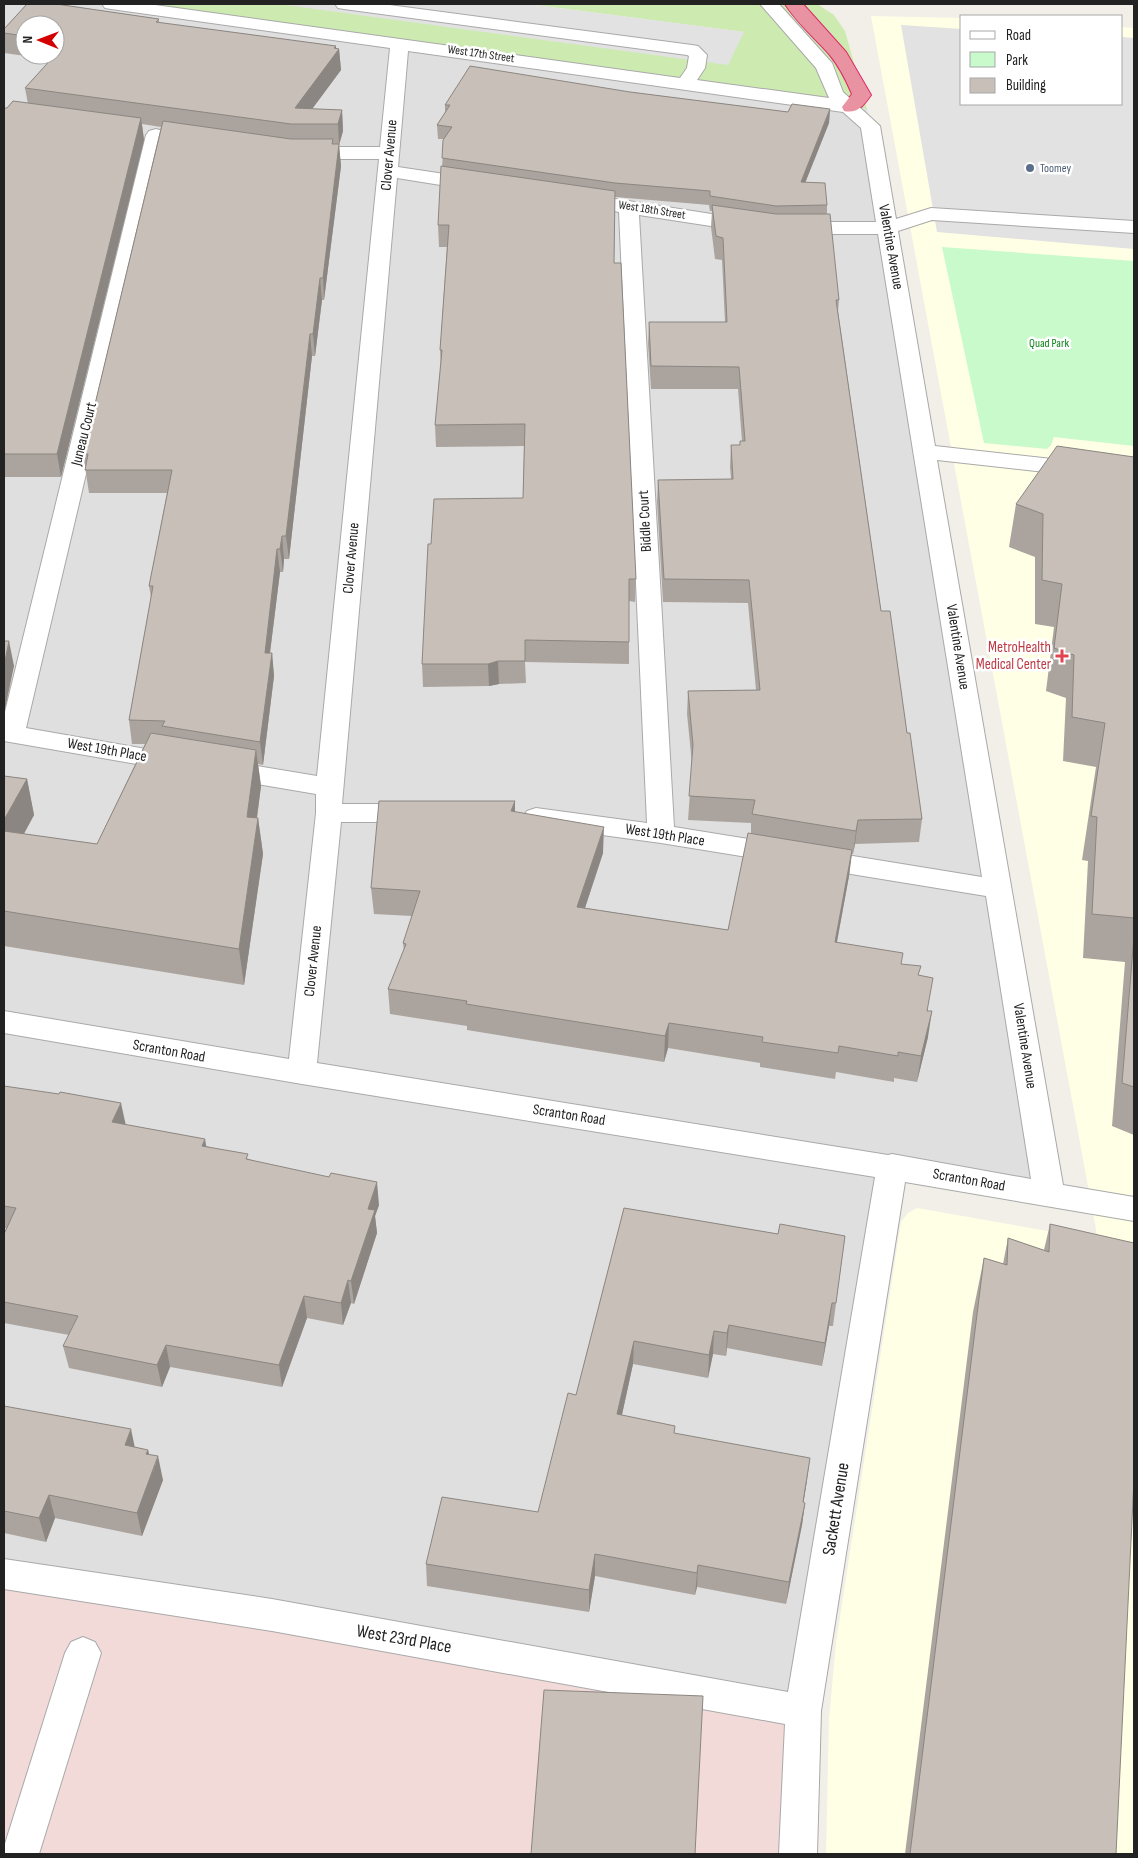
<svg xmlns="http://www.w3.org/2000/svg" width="1138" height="1858" font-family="'Sofia Sans Condensed',sans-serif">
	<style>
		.residential { fill: #e0dfdf; fill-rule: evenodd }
		.commercial { fill: #f2dad9 }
		.education { fill: #ffffe5 }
		.grass { fill: #cdebb0 }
		.park { fill: #c8facc }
		.parking { fill: #e2e2e2 }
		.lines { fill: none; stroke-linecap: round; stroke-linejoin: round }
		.minor-casing { stroke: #a9a9a9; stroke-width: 2 }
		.highway-casing { stroke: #dc2a67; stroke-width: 2 }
		.minor { fill: #fff; fill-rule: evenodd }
		.highway { fill: #e892a2; fill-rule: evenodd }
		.wall { fill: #aba49e; fill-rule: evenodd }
		.shaded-wall { fill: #8b8681 }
		.building { fill: #c7bfb8; stroke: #8b8681 }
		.service-dot { fill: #5c6f8a; stroke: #fff; stroke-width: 2 }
		.health-dot { fill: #e0444e; stroke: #fff; stroke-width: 2 }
		.labels { text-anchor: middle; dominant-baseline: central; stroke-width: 5; stroke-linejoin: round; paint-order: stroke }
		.far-street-label { font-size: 12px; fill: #222; stroke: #fff }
		.far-service-label { font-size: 12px; fill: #4e5e75; stroke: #fff; text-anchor: start }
		.far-park-label { font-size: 12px; fill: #0c8416; stroke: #fff }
		.street-label { font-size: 15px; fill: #222; stroke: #fff }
		.health-label { font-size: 15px; fill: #be3a42; stroke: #fff; text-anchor: end }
		.near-street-label { font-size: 18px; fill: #222; stroke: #fff }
	</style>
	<rect width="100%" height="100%" fill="#f2efe9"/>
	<!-- residential -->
	<path class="residential" d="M4,4H148L144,7L867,109L1049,1194L892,1166L803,1711L10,1576L4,1593ZM25,25H55V55H25Z"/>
	<!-- commercial -->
	<path class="commercial" d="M10,1575L803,1711L798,1854H4V1593Z"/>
	<!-- education -->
	<path class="education" d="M871,16L962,18V104H1122V27L1134,28V1854H826L829,1719L836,1643L901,1222L908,1213L917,1208L1098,1240Z"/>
	<!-- grass -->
	<path class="grass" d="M148,4H278L744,32L528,4H817L834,15L845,31L867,109L143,8Z"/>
	<!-- park -->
	<path class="park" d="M942,247L1134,261V446L1054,437L1051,445L1047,449L984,443Z"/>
	<!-- parking -->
	<g class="parking">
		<path d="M278,4H528L744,32L728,65Z"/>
		<path d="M901,25L962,29V104H1122V37L1134,38V249L937,232Z"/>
	</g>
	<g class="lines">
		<defs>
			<g id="minor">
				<path d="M102,4H148L680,78L687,68L689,56L687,55L344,9L338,8L335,4H382L692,45L698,46L707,55L705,68L697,80L829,98L816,68L760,4H779L832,63L843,92L880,126L896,219L931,208L1134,221V233L932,220L898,231L935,446L1134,468V482L937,460L1063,1185L1134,1197V1221L905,1182L821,1711L817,1854H779L785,1724L272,1631L4,1589V1559L272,1599L788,1692L875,1177L302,1084L4,1033V1011L289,1059L316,813V794L222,778L213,775L209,769L213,763L222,760L317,776L379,159H303L296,157L293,153L296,149L303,147H380L390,48L111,9L105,8ZM408,51L843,112L861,128L876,222H795L788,224L785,228L788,232L795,234H878L982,877L674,827L639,215L750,232L757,230L760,226L757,222L750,220L577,193L570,195L567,199L570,203L619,212L647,823L536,808L527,811L523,817L527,823L536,826L661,843L986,896L1031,1179L892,1154L888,1155L317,1063L341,822H415L424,819L428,813L424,807L415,804H342L397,178L478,191L485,189L488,185L485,181L478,179L398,167Z"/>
				<path d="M156,129L163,131L166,135L26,728L186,756L190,762L186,768L177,771L4,741V716L146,135L149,131Z"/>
				<path d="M83,1637L95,1642L101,1653L39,1854H4V1847L65,1653L71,1642Z"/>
			</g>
			<path id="highway" d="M785,4H803L846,52L871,95C864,105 858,114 844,111L842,107L852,94C846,80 839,66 829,54C814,37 797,23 785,4Z"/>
		</defs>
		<!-- minor casing -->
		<use href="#minor" class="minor-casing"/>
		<!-- highway casing -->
		<use href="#highway" class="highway-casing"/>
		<!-- minor -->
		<use href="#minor" class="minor"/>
		<!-- highway -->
		<use href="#highway" class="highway"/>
	</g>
	<!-- wall -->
	<g class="wall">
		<path d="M27,4H56L159,19V23L336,46V48L339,49L341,70L312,109L342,110L343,131L339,145L341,166L324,300H322L315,356H312L289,559H284L283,572H280L270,653H272L274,676L263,765L258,764L261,786L257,818H258L263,854L244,985L4,946V776L27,779L34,815L24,834L97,844L145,744H132L129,720L151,597L149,586L167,493H89L83,454L161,127L142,124L144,140L61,477H4V108H7L13,101L28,104L25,88L48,63L47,59L4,53V29ZM25,25H55V55H25Z"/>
		<path d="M630,92L788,112L830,109L829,123L805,182L827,205V214L839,300L838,311L881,611L907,733L922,819L919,842L855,844L853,854H852L849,876L837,942L901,964L919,976L928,1011V1037L917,1082L894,1078V1082L836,1072L835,1079L760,1067V1063L668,1048L664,1062L467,1030V1026L390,1014L388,989L404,951L403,943L412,916L374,914L371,888L515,812L603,853L585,908L728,930L751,833V823L688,820L692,764L687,714L688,691L756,690L748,603L663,602L657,502L658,480L731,479L730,467L731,445H739L742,441L738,389H651L648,344L649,322H725L722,260L715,259L711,227L712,211H710L709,205L615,197L614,263L636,579L635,602L629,601V664L525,662L526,683L499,684L489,686L423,687L422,664L431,544L523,498L524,446L436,447L435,425L441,368L440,350L447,247H439L438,225L444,139H438L437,125L445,113V105Z"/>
		<path d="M1134,457V1135L1112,1126L1125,962L1083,958L1088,861L1082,860L1096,767L1063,761L1066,698L1046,691L1054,627L1035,624V557L1009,547L1016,504Z"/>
		<path d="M4,1086L125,1125L206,1146L249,1159L379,1205L375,1216L377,1233L354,1304L351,1303L343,1325L307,1318L282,1387L170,1367L162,1387L69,1368L63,1346L69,1335L4,1323V1234L6,1228H4Z"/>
		<path d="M624,1208L778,1234L845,1236L833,1326H829L822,1366L727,1348L726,1356L713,1354L708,1378L633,1364L622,1415L807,1480L803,1503H805L802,1525L786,1604L697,1587L695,1595L595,1576L589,1612L427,1586L426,1564L538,1512L576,1395Z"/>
		<path d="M1050,1224L1116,1854H905L973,1312L984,1258L1003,1264L1008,1238L1044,1250Z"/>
		<path d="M4,1406L135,1447L148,1450L149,1454L163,1480L142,1536L55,1518L46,1542L4,1533Z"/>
	</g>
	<!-- shaded-wall -->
	<g class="shaded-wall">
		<path d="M336,46V53L339,49L341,70L301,124L295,108Z"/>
		<path d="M830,109L829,123L800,196L801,182Z"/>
		<path d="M342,110L343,131L339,145L341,166L324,300L323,278L339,145L338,124Z"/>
		<path d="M141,118L144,140L61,477L57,454Z"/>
		<path d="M320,278L322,300L315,356L313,334Z"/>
		<path d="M310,334L312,356L289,559L286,536Z"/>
		<path d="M282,536L284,559L283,572L280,549Z"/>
		<path d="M277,549L280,572L267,676L265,653Z"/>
		<path d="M9,641L14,666L4,714V666Z"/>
		<path d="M272,653L274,676L263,765L260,742Z"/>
		<path d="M498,661L499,684L489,686L488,664Z"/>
		<path d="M256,750L261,786L252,854L247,817Z"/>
		<path d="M27,779L34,815L6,866L4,855V820Z"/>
		<path d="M515,801V827L511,811Z"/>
		<path d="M258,818L263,854L244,985L239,949Z"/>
		<path d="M858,820L855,844L853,854L856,831Z"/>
		<path d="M604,827L603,853L577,932V907Z"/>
		<path d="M852,850L849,876L832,968L835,942Z"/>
		<path d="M932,1011L928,1037L917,1082L921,1056Z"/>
		<path d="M669,1023L668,1048L664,1062L665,1036Z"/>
		<path d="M121,1103L126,1126L112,1122Z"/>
		<path d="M205,1139L209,1162L202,1146Z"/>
		<path d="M377,1182L379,1205L375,1216L377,1233L354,1304L351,1281L368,1209Z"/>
		<path d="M348,1280L351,1303L343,1325L341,1303Z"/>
		<path d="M304,1296L307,1318L282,1387L279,1365Z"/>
		<path d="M832,1303L829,1326L822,1366L825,1343Z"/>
		<path d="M729,1325L727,1348L726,1356L727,1333Z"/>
		<path d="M714,1331L713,1354L708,1378L709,1355Z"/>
		<path d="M634,1341L633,1364L617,1437V1414Z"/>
		<path d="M166,1345L170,1367L162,1387L157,1365Z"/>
		<path d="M131,1429L136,1453L125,1445Z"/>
		<path d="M148,1450L153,1472L158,1456L163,1480L142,1536L137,1513L146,1454Z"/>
		<path d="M810,1458L807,1480L800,1525L803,1502Z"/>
		<path d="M49,1495L55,1518L46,1542L39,1518Z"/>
		<path d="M805,1503L802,1525L786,1604L789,1582Z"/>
		<path d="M595,1554V1576L589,1612V1590Z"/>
		<path d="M698,1565L697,1587L695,1595L697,1573Z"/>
	</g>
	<!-- building -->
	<g class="building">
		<path d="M27,4H56L159,19L156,22L336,46L334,48L339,49L295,108L342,110L338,124H291L25,88L64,45L55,44V25H25V36L4,33V29Z"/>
		<path d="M470,66L630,92L788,112L792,104L830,109L801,182L825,183L827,205L776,206L710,196V191L615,183L442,158L443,140L452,127L437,125L450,105H445Z"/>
		<path d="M13,101L141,118L57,454H4V108H7Z"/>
		<path d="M163,121L291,139H333L332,144H339L323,278H320L313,334H310L286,536H282L280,549H277L265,653H272L260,742L162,726L165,721L129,720L153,586H149L172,470H85L88,454H83Z"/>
		<path d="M441,166L615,191L614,263H621L636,579H629V642L525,640V661H498L488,664H422L428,544H431L434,499L523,498L525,424L435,425L442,350H440L449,225H438Z"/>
		<path d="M712,205L776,214H830L839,300H836L881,611H890L907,733H910L922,819L858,820L856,831L752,814L755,800L689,796L693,745L688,691L760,690L749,580L664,579L658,480L733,479L731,445H740V441H745L739,367L651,366L649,322H727L723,238L716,236Z"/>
		<path d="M1057,446L1134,457V918L1092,914L1097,817L1091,816L1105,723L1072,717L1074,655L1054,648L1062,584L1042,580L1043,514L1016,504Z"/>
		<path d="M4,641H9L4,666Z"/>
		<path d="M151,733L256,750L247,817L258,818L239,949L4,911V831L97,844Z"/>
		<path d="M4,776L27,779L4,820Z"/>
		<path d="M379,801H515L511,811L604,827L577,907L728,930L748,833L852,850L835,942L903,953L901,964L921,966L918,975L933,978L927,1011H932L921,1056L898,1052V1056L839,1046L838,1053L762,1042L763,1037L669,1023L665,1036L466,1004L467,1001L388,989L406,944L403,943L420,891L371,888Z"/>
		<path d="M1134,936V1087L1122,1083Z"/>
		<path d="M4,1086L59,1094L60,1092L121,1103L112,1122L205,1139L202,1146L248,1154L246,1159L329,1177L331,1173L377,1182L368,1209L375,1210L351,1281L348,1280L341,1303L304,1296L279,1365L166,1345L157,1365L63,1346L78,1316L4,1302V1234L16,1208L4,1206Z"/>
		<path d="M624,1208L778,1234L780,1224L845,1236L836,1303H832L825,1343L729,1325L727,1333L714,1331L709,1355L634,1341L617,1414L675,1426L674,1433L810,1458L803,1502L805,1503L789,1582L698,1565L697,1573L595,1554L589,1590L426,1564L442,1497L538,1512L568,1393L576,1395Z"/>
		<path d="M1050,1224L1134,1243V1479L1116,1854H910L984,1258L1007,1265L1008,1238L1049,1252Z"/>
		<path d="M4,1406L131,1429L125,1445L148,1450L146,1454L158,1456L137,1513L49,1495L39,1518L4,1511Z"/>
		<path d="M544,1690L703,1696L695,1854H531Z"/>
	</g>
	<!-- markers -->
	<circle class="service-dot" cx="1030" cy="168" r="5"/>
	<path class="health-dot" d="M1059.5 648.5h5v5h5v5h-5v5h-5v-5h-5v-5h5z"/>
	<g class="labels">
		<!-- far-street labels -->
		<g class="far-street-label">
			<text transform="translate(481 54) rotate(8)">West 17th Street</text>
			<text transform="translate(652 210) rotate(9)">West 18th Street</text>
		</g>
		<!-- far-service labels -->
		<g class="far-service-label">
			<text x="1040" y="168">Toomey</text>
		</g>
		<!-- far-park labels -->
		<g class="far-park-label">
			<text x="1049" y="343">Quad Park</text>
		</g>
		<!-- street labels -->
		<g class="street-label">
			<text transform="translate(389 155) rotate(-85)">Clover Avenue</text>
			<text transform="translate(891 247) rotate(80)">Valentine Avenue</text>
			<text transform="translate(84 434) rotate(-76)">Juneau Court</text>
			<text transform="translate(645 521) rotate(-93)">Biddle Court</text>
			<text transform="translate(351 558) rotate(-85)">Clover Avenue</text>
			<text transform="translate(958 647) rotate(81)">Valentine Avenue</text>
			<text transform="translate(107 750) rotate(10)">West 19th Place</text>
			<text transform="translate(665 835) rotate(9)">West 19th Place</text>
			<text transform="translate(313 961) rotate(-84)">Clover Avenue</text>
			<text transform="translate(1025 1046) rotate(81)">Valentine Avenue</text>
			<text transform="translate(169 1051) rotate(10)">Scranton Road</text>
			<text transform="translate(569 1115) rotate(9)">Scranton Road</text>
			<text transform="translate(969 1180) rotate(10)">Scranton Road</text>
		</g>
		<!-- health labels -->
		<g class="health-label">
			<text x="1051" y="647">MetroHealth<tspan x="1051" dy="17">Medical Center</tspan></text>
		</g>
		<!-- near-street labels -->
		<g class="near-street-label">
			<text transform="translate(836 1509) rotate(-81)">Sackett Avenue</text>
			<text transform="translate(404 1639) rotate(10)">West 23rd Place</text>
		</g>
	</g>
	<!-- border -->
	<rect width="1138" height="1858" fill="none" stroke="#222222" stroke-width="10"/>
	<!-- legend -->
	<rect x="960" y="15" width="162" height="90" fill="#ffffff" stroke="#a7a7a7"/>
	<rect x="970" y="31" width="25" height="8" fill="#ffffff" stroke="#a7a7a7"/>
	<text x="1006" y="40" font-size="15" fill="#222222">Road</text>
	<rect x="970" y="52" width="25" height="15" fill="#c8facc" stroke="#a7a7a7"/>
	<text x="1006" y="65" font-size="15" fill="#222222">Park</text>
	<rect x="970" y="78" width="25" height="15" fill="#c7bfb8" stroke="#a7a7a7"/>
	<text x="1006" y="90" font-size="15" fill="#222222">Building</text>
	<!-- north arrow -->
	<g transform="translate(40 40) rotate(271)"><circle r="24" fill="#ffffff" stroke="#a7a7a7"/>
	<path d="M0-4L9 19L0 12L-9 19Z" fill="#d40000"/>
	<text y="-8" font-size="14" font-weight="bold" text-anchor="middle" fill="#222222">N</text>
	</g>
</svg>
